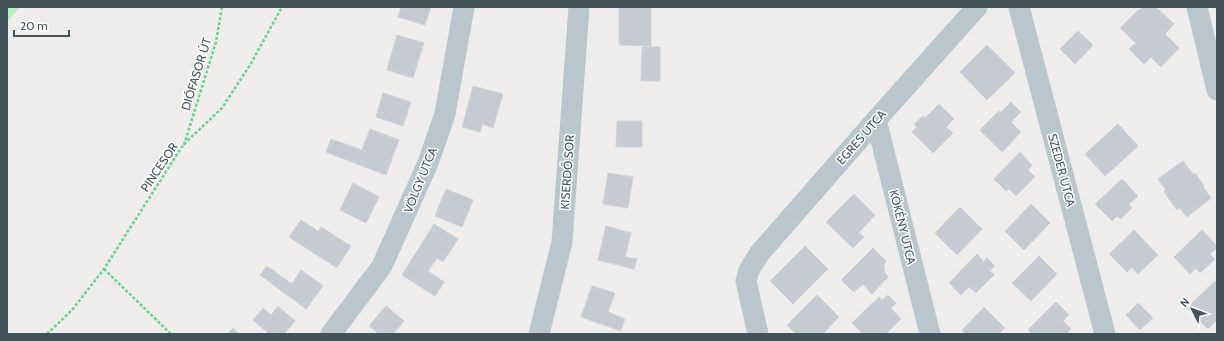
<svg xmlns="http://www.w3.org/2000/svg" width="1224" height="341" font-family="Cabin,sans-serif">
	<style>
		.green { fill: #b5f2c3 }
		.building { fill: #c5cbd0; stroke: #cfd3d8 }
		.lines { fill: none; stroke-linecap: round; stroke-linejoin: round }
		.path { stroke: #6bd28e; stroke-width: 2.5; stroke-dasharray: 3 2; stroke-linecap: butt }
		.minor { stroke: #b9c7cd; stroke-width: 21 }
		.labels { text-anchor: middle; dominant-baseline: central; stroke-width: 3; stroke-linejoin: round; paint-order: stroke }
		.street-label { font-size: 12px; fill: #43535b; stroke: #fff }
	</style>
	<rect width="100%" height="100%" fill="#efecec"/>
	<!-- green -->
	<path class="green" d="M7,7H20L7,22Z"/>
	<!-- building -->
	<g class="building">
		<path d="M401,7H431L425,25L398,17Z"/>
		<path d="M619,7H651V46L619,45Z"/>
		<path d="M1143,7H1156L1174,24L1165,34L1179,48L1161,67L1151,57L1144,64L1129,49L1136,43L1120,28L1139,9L1140,10Z"/>
		<path d="M1078,31L1093,45L1075,64L1060,49Z"/>
		<path d="M397,35L424,43L413,78L387,70Z"/>
		<path d="M987,45L1015,73L987,100L960,72Z"/>
		<path d="M642,47H660V81H641Z"/>
		<path d="M473,86L503,94L493,128L482,124L480,132L462,127Z"/>
		<path d="M383,93L411,102L403,126L376,117Z"/>
		<path d="M1011,102L1021,112L1011,122L1021,132L1002,152L980,130L999,111L1001,112Z"/>
		<path d="M939,104L954,119L946,127L953,133L933,153L912,132L917,127L914,124L923,116L925,118Z"/>
		<path d="M617,121H642V147H616Z"/>
		<path d="M1118,124L1138,146L1105,176L1085,154Z"/>
		<path d="M370,129L399,140L386,175L326,152L331,139L362,150Z"/>
		<path d="M1020,152L1032,165L1028,170L1035,177L1016,196L1009,189L1006,191L994,179Z"/>
		<path d="M1183,161L1193,174L1195,173L1204,186L1203,187L1211,198L1187,217L1180,208L1177,210L1164,192L1166,190L1158,179Z"/>
		<path d="M608,173L633,177L628,208L603,204Z"/>
		<path d="M1122,179L1138,196L1129,204L1132,208L1121,219L1117,216L1112,221L1095,204Z"/>
		<path d="M353,183L379,197L366,223L340,210Z"/>
		<path d="M446,189L473,200L462,227L435,216Z"/>
		<path d="M854,194L875,215L859,232L864,237L853,248L826,222Z"/>
		<path d="M1031,204L1050,223L1024,250L1005,231Z"/>
		<path d="M960,207L982,229L957,255L935,233Z"/>
		<path d="M301,220L318,231L321,227L351,246L337,268L289,237Z"/>
		<path d="M434,224L458,239L443,262L437,258L428,271L444,282L435,296L402,275Z"/>
		<path d="M606,226L631,233L625,257L637,259L634,269L598,260Z"/>
		<path d="M1134,230L1158,255L1138,274L1132,267L1127,272L1109,254Z"/>
		<path d="M1202,230L1217,246V248L1210,254L1215,259L1200,273L1196,268L1190,274L1174,257Z"/>
		<path d="M805,246L828,269L793,304L770,281Z"/>
		<path d="M873,248L886,261L884,265V269L885,273L888,277L872,294L863,284L854,292L841,280Z"/>
		<path d="M977,254L984,262L987,258L995,266L991,270L988,268L994,275L976,293L969,287L961,295L949,283Z"/>
		<path d="M1039,256L1057,274L1031,301L1012,283Z"/>
		<path d="M267,266L292,284L301,270L323,286L306,309L260,275Z"/>
		<path d="M1215,281L1217,284V320L1208,329L1187,308Z"/>
		<path d="M592,286L615,293L608,312L625,319L621,331L581,317Z"/>
		<path d="M817,295L839,317L823,334H796L787,325Z"/>
		<path d="M888,295L896,303L891,308L901,319L886,334H863L852,323L879,297L882,300Z"/>
		<path d="M1056,302L1069,315L1063,321L1071,329L1066,334H1032L1028,330Z"/>
		<path d="M1138,303L1153,318L1140,330L1126,315Z"/>
		<path d="M278,306L295,321L284,334H269L253,320L263,308L271,315Z"/>
		<path d="M386,306L404,321L393,334H379L369,326Z"/>
		<path d="M984,307L1005,328L999,334H966L962,330Z"/>
		<path d="M233,328L239,334H227Z"/>
	</g>
	<g class="lines">
		<!-- path -->
		<g class="path">
			<path d="M184,145L216,42L222,7"/>
			<path d="M104,269L171,334"/>
			<path d="M47,334L72,310L104,269L183,145L222,108L250,65L282,7"/>
		</g>
		<!-- minor -->
		<g class="minor">
			<path d="M1019,7L1105,334"/>
			<path d="M1197,7L1217,90"/>
			<path d="M876,120L930,334"/>
			<path d="M331,334L382,266L428,163L445,114L464,7"/>
			<path d="M539,334L562,242L579,7"/>
			<path d="M758,334L746,281L749,270L759,254L876,120L977,7"/>
		</g>
	</g>
	<g class="labels">
		<!-- street labels -->
		<g class="street-label">
			<text transform="translate(196 74) rotate(-73)">DIÓFASOR ÚT</text>
			<text transform="translate(861 137) rotate(-49)">EGRES UTCA</text>
			<text transform="translate(159 167) rotate(-56)">PINCESOR</text>
			<text transform="translate(1062 170) rotate(75)">SZEDER UTCA</text>
			<text transform="translate(567 172) rotate(-86)">KISERDŐ SOR</text>
			<text transform="translate(420 180) rotate(-68)">VÖLGY UTCA</text>
			<text transform="translate(903 227) rotate(76)">KÖKÉNY UTCA</text>
		</g>
	</g>
	<!-- border -->
	<rect width="1224" height="341" fill="none" stroke="#43535b" stroke-width="16"/>
	<!-- north arrow -->
	<g transform="translate(1192 309) rotate(312)" stroke="#ffffff" stroke-width="3" paint-order="stroke">
	<path d="M0-3L7 15L0 10L-7 15Z" fill="#43535b"/>
	<text y="-6" font-size="11" font-weight="bold" text-anchor="middle" fill="#43535b">N</text>
	</g>
	<!-- scale -->
	<path d="M14 30v6h55v-6" fill="none" stroke="#43535b" stroke-width="2"/>
	<text x="20" y="30" font-size="12" fill="#43535b" stroke="#ffffff" stroke-width="3" paint-order="stroke">20 m</text>
</svg>
